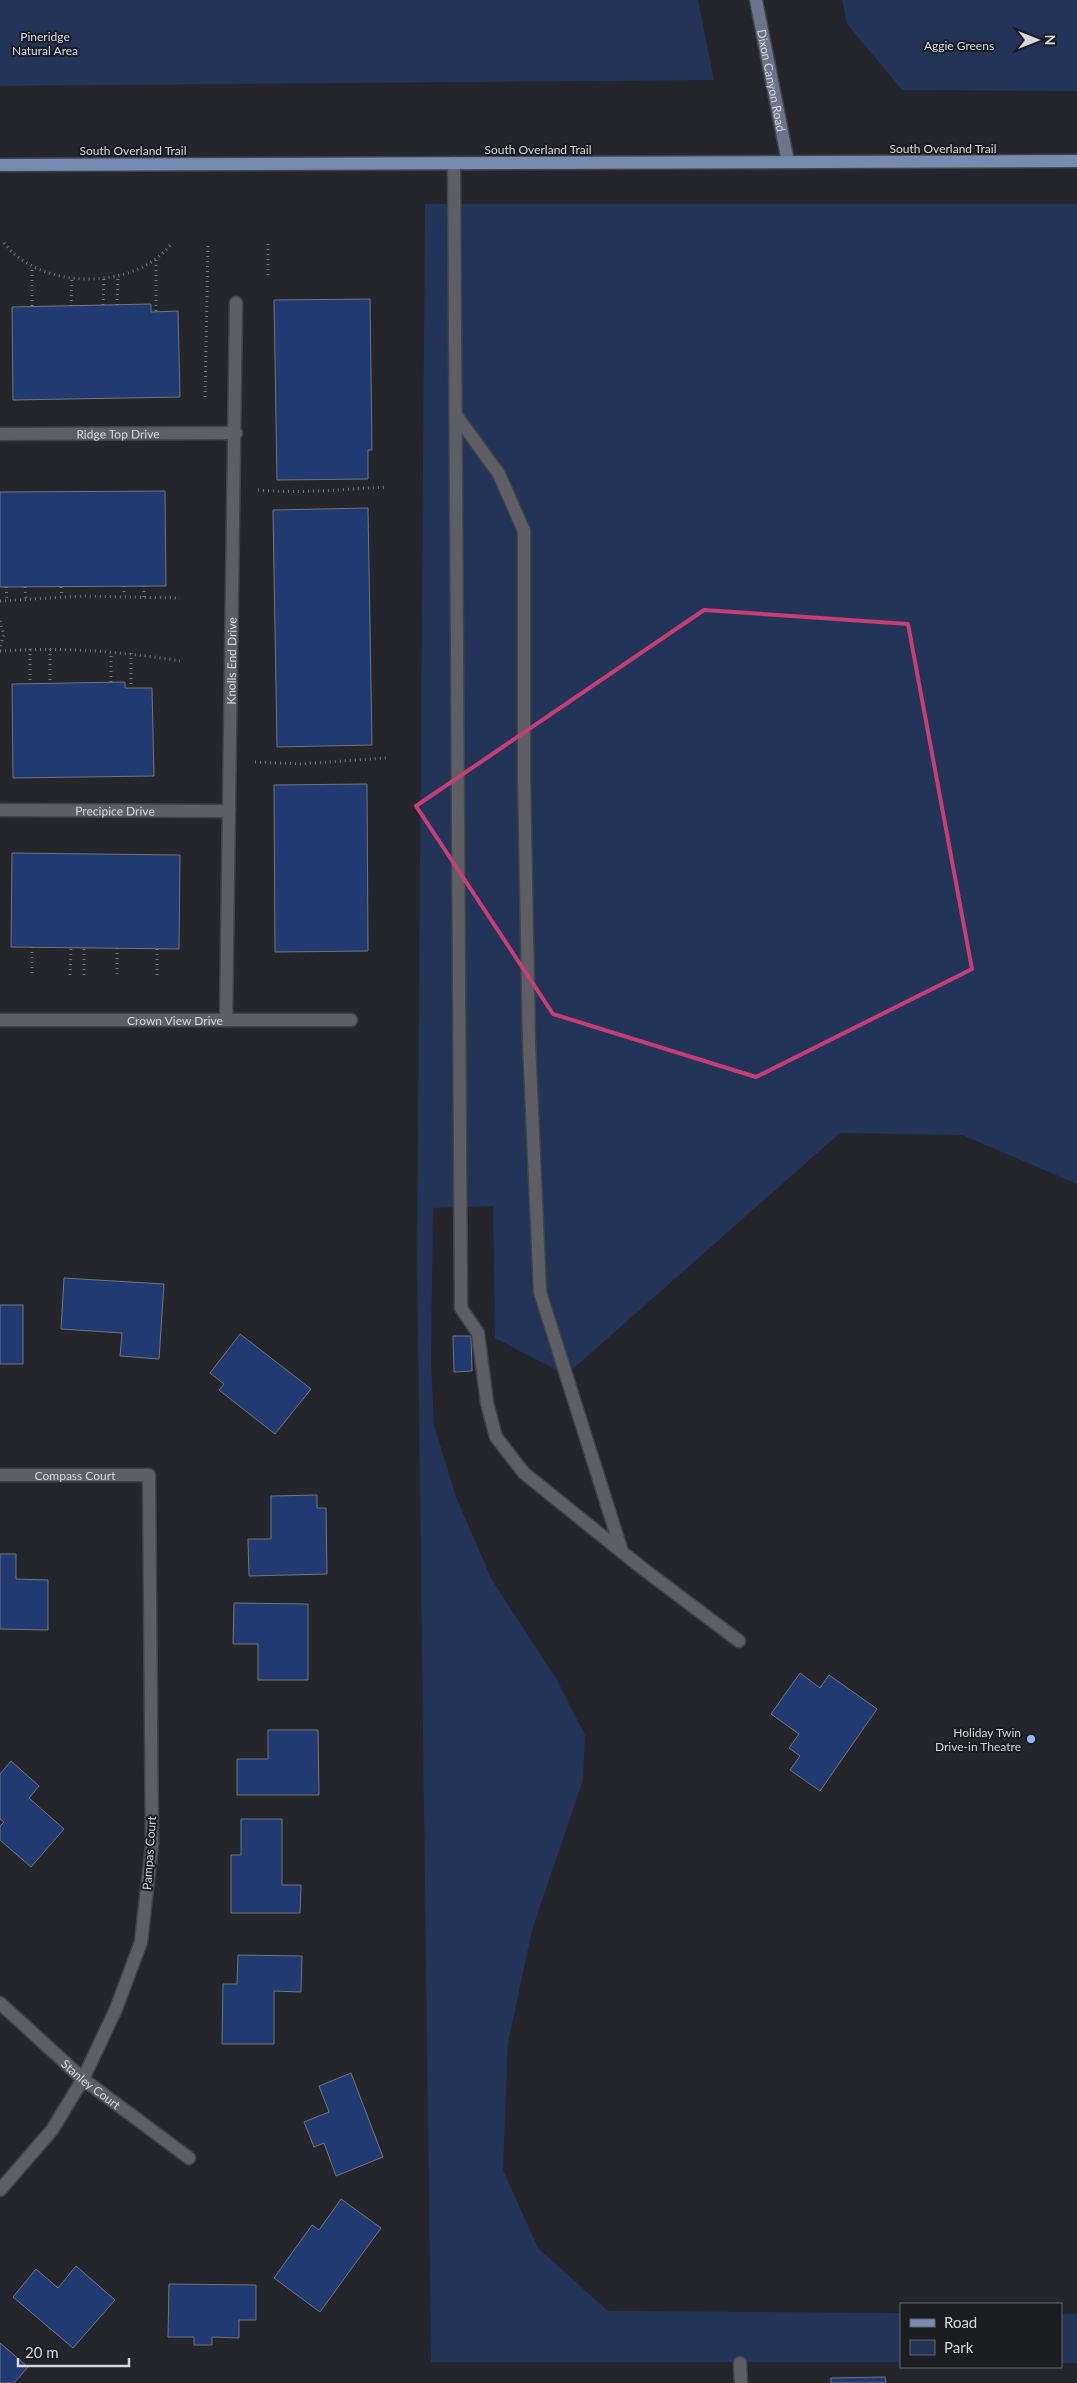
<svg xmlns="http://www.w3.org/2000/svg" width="1077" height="2383" font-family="Lato,sans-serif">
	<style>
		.green { fill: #223458 }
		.building { fill: #213b72; stroke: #72757a }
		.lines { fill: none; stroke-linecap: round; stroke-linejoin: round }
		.lane-casing { stroke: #414347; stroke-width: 15 }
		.street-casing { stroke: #414347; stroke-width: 15 }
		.secondary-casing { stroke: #414347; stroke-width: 15 }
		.primary-casing { stroke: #414347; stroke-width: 15 }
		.path { stroke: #76787c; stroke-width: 3; stroke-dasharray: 1 4; stroke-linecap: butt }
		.lane { stroke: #5d5f64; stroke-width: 12 }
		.street { stroke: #5d5f64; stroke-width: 12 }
		.secondary { stroke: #6a758b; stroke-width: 12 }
		.primary { stroke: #778bb1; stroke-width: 12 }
		.marked { fill: none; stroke: #c63e74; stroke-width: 4; stroke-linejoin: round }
		.poi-dot { fill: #93b7fd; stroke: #1b1d21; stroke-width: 2 }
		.labels { text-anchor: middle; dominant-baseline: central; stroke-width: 4; stroke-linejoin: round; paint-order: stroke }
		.park-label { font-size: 12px; fill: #d4ddef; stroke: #1b1d21 }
		.street-label { font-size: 12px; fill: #d5d7da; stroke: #1b1d21 }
		.poi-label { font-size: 12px; fill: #d5d7da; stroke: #1b1d21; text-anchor: end }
	</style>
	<rect width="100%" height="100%" fill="#24262b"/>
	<!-- green -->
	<g class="green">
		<path d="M0,0H698L714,80L0,86Z"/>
		<path d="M842,0H1077V91L902,90L847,24Z"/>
		<path d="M425,204H1077V1184L962,1135L840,1133L566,1375L495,1338L493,1206L433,1208L431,1362L434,1425L456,1497L492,1580L557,1680L585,1735L583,1780L532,1930L508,2043L503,2170L538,2248L608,2311L901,2313V2362H431L417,1259Z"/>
		<rect x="1061" y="2314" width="16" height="49"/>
	</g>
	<!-- building -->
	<g class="building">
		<path d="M370,299L372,450H368V479L277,480L274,300Z"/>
		<path d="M151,304V312L178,311L180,397L13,400L12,307Z"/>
		<path d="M165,491L166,586L0,587V492Z"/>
		<path d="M368,508L372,745L277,747L273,510Z"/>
		<path d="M125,682V688H152L154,776L13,778L12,684Z"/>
		<path d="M367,784L368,951L275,952L274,785Z"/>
		<path d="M12,853L180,855L179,949L11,947Z"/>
		<path d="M64,1278L164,1284L159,1359L120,1356L122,1333L61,1329Z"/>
		<rect x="0" y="1305" width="23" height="59"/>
		<path d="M240,1334L311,1389L275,1434L219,1390L224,1384L210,1373Z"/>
		<path d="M453,1336H471L472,1371L454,1372Z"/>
		<path d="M317,1495V1508H326L327,1574L249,1576L248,1539H271V1496Z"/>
		<path d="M0,1554H16V1579L48,1580V1630L0,1629Z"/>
		<path d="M234,1603L308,1604V1680H258V1644H233Z"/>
		<path d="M800,1673L820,1688L829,1675L877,1709L820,1791L790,1770L800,1756L789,1748L799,1734L771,1714Z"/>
		<path d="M268,1730H318L319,1795H237V1759H268Z"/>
		<path d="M11,1761L39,1786L29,1798L64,1829L31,1867L0,1840V1826L4,1822L0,1819V1774Z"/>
		<path d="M241,1819H282V1885H301L300,1913H231V1855H241Z"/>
		<path d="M238,1955L302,1956L301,1992L274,1991V2044H222L223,1984H237Z"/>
		<path d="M351,2073L383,2157L336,2176L324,2143L314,2147L304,2122L329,2112L319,2086Z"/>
		<path d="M341,2199L381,2228L320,2312L274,2278L312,2225L319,2230Z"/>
		<path d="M76,2266L115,2300L73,2348L13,2297L36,2269L58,2288Z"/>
		<path d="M169,2284L256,2285V2320H239V2338L212,2337V2345H194V2337H168Z"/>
		<path d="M0,2343L28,2367L14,2383H0Z"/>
		<path d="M885,2377L886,2383H831V2378Z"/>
	</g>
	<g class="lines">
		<defs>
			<g id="lane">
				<path d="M454,163L461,1308L478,1333L487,1403L496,1437L524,1473L642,1568L739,1641"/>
				<path d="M456,415L499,474L524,531V774L529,1043L540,1292L622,1552"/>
			</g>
			<g id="street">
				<path id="s1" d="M0,434L236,433"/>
				<path id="s2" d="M0,810L229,811"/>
				<path id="s3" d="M0,1020H351"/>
				<path id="s4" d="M226,1020L236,303"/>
				<path id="s5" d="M0,1475H149L152,1845L141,1942L116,2009L83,2079L52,2130L0,2190"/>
				<path id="s6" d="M0,2003L83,2079L189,2158"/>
				<path d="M740,2363L741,2383"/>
			</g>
			<g id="secondary">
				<path id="s7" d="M756,0L788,162"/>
			</g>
			<path id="primary" d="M0,165L1077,161"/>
		</defs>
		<!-- lane casing -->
		<use href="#lane" class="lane-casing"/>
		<!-- street casing -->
		<use href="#street" class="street-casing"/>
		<!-- secondary casing -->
		<use href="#secondary" class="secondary-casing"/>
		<!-- primary casing -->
		<use href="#primary" class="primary-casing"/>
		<!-- path -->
		<g class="path">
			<path d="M4,243C40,290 135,292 172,243"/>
			<path d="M268,244V279"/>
			<path d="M156,260V312"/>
			<path d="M103,305L104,277"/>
			<path d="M117,305L118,275"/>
			<path d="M32,306V267"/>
			<path d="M71,306L72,277"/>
			<path d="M205,397L208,244"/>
			<path d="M258,490C301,494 344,489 387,487"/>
			<path d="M124,586V596"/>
			<path d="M144,586V597"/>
			<path d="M6,587L7,601"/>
			<path d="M25,587L26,600"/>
			<path d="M61,587L62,597"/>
			<path d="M0,601L82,596L180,598"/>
			<path d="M0,621L4,635L0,647"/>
			<path d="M30,649V683"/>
			<path d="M50,649V683"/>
			<path d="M0,651C61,647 120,651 180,661"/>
			<path d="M131,653V688"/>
			<path d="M111,682V652"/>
			<path d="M255,762L300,764L386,758"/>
			<path d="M32,947V975"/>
			<path d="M117,948V975"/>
			<path d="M157,949V975"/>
			<path d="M70,975L71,947"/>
			<path d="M84,975V948"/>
		</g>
		<!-- lane -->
		<use href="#lane" class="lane"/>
		<!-- street -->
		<use href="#street" class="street"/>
		<!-- secondary -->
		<use href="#secondary" class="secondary"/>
		<!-- primary -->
		<use href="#primary" class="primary"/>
	</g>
	<!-- marked area -->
	<path class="marked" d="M704,610L908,624L972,969L756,1077L553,1014L416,806Z"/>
	<!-- markers -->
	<circle class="poi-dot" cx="1031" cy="1739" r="5"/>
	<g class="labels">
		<!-- park labels -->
		<g class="park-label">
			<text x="45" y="36">Pineridge<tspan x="45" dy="14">Natural Area</tspan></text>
			<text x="959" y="45">Aggie Greens</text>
		</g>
		<!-- street labels -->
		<g class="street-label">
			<text stroke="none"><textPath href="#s7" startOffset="82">Dixon Canyon Road</textPath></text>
			<text x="943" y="148">South Overland Trail</text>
			<text x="538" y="149">South Overland Trail</text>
			<text x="133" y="150">South Overland Trail</text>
			<text stroke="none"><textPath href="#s1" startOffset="118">Ridge Top Drive</textPath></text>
			<text stroke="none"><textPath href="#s4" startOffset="359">Knolls End Drive</textPath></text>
			<text stroke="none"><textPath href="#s2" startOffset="115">Precipice Drive</textPath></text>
			<text stroke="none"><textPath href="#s3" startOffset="175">Crown View Drive</textPath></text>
			<text stroke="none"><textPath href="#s5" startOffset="75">Compass Court</textPath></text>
			<text transform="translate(149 1853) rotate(-86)">Pampas Court</text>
			<text stroke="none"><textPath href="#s6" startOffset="122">Stanley Court</textPath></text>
		</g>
		<!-- poi labels -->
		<g class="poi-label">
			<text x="1021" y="1732">Holiday Twin<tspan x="1021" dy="14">Drive-in Theatre</tspan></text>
		</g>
	</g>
	<!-- legend -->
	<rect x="900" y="2303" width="162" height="65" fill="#1b1d21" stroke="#65676b"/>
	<rect x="910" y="2319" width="25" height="8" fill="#778bb1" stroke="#65676b"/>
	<text x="944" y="2328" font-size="15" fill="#d5d7da">Road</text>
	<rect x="910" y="2340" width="25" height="15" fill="#223458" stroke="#65676b"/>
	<text x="944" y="2353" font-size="15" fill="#d5d7da">Park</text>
	<!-- north arrow -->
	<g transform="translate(1037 40) rotate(90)" stroke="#1b1d21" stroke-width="4" paint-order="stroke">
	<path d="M0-4L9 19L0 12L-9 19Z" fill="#d5d7da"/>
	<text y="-8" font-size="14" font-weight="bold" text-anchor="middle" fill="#d5d7da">N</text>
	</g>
	<!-- scale -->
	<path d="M18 2358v8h111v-8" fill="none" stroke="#d5d7da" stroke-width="2.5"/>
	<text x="25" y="2358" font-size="15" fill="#d5d7da" stroke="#1b1d21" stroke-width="4" paint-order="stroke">20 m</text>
</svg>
